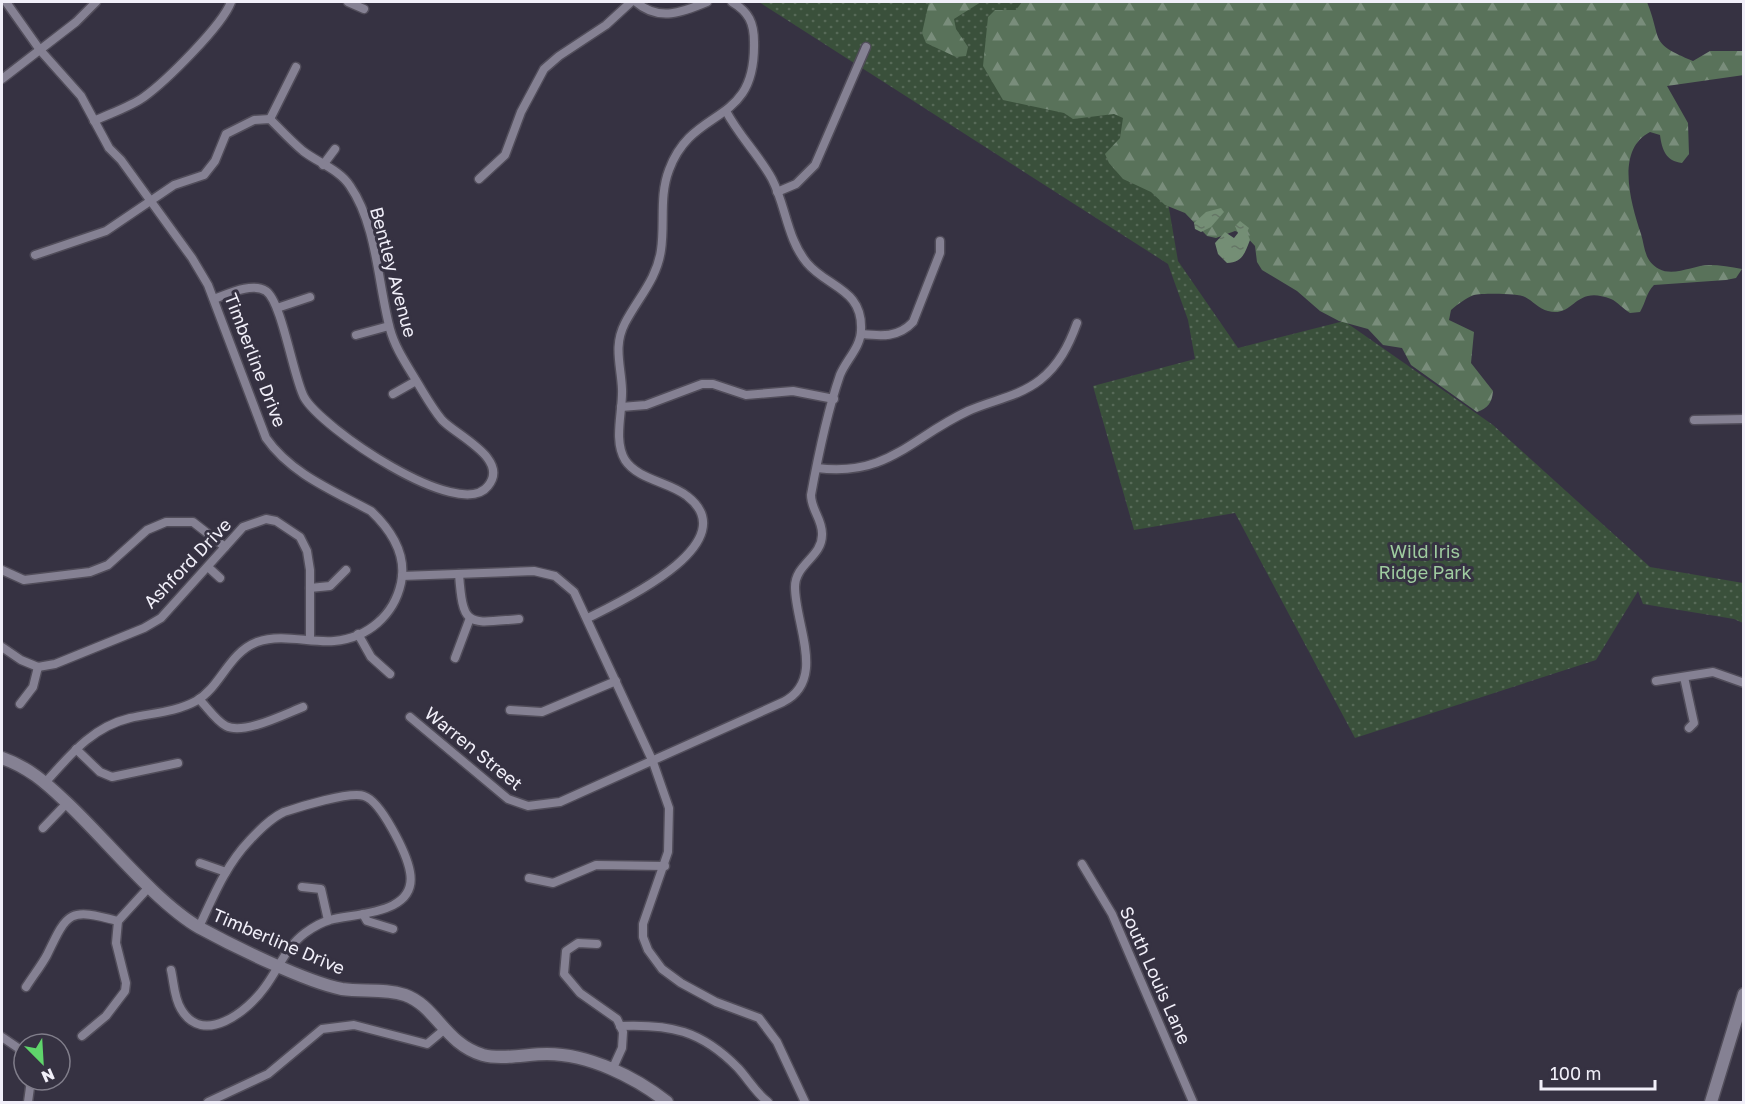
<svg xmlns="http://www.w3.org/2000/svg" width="1745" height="1104" font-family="'Golos Text',sans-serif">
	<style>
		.grass { fill: url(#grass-dots) }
		.forest { fill: url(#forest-firs) }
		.water { fill: url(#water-ripples) }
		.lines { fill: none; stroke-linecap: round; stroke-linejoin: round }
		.street-casing { stroke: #514d5a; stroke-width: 11 }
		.secondary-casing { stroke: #514d5a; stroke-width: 15 }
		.street { stroke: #858193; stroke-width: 8 }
		.secondary { stroke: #858193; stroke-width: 12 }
		.labels { text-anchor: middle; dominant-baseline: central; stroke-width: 6; stroke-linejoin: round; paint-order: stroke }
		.street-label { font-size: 18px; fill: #f1eff9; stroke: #363242 }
		.park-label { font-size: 18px; fill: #9fcca0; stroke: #363242 }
	</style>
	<defs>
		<pattern id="grass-dots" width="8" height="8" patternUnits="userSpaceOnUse" patternTransform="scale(1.5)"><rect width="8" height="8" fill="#3a503b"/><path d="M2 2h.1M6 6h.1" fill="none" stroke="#576a58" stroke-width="1.8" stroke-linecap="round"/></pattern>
		<pattern id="forest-firs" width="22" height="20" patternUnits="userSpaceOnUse" patternTransform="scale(1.5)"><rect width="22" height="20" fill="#59725a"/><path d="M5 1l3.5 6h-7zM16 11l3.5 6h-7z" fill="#798d7b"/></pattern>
		<pattern id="water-ripples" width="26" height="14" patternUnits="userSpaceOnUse" patternTransform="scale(1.5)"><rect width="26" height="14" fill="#748e75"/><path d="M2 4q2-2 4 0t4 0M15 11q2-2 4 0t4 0" fill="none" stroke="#657666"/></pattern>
	</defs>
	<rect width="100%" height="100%" fill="#363242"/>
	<!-- grass -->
	<path class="grass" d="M759,2H1134L1178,261L1238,348L1344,321L1493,425L1650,567L1743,583V623L1734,619L1643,604L1638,591L1596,660L1355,738L1235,513L1134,530L1093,386L1195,359L1188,320L1168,264Z"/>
	<!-- forest -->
	<g class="forest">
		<path d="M929,2H981L954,19L956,29L968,47L966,56L956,57L926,43L922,33Z"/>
		<path d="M1022,2H1647C1663,42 1648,42 1693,61L1710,51H1743L1744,75L1667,86L1688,123L1689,154L1682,163C1666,161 1662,150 1660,135L1650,132C1615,150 1631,204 1641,234C1645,247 1644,261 1659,269C1674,277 1694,265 1709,265C1720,265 1731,267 1742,269L1736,278L1726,280L1654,285C1646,293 1646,302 1640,312L1630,313C1623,309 1618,302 1611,299C1574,284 1575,318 1548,311C1539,309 1533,301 1525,297C1519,293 1481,293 1474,295C1466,298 1458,304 1451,310L1449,320L1474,332L1471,363L1493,391C1492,403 1488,408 1477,412L1411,365L1402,348L1383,345L1368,329L1339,321L1320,311L1297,291L1262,270L1257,262L1255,246L1244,234L1235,231L1216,238L1207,236L1185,213L1165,205L1151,192L1123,179L1109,163L1105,154L1120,138L1123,118L1114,114L1073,119L1064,113L1003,100L983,66L988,17L995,10H1016Z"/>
	</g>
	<!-- water -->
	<g class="water">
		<path d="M1221,208L1224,212L1211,227L1201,232L1195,229L1194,223L1206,212Z"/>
		<path d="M1240,221L1249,228L1247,232L1250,240C1245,253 1242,263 1227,263L1218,254L1215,243L1225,232L1234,238L1238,233L1235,226Z"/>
	</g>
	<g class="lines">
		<defs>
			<g id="street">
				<path d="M6,2L40,50L81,96L109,148L121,160L192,258L208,285L266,438C291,474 334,491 371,511C391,530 407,555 401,583C394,615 368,638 334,641C309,643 282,633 257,642C228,653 221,687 196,701C176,712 152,713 130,718C92,727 70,755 45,783"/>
				<path d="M348,2L364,9"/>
				<path d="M636,2C659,22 683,12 707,2"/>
				<path d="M2,79L76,22L96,2"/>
				<path d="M270,119L296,67"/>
				<path d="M94,121C111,113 130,107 144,97C166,81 222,26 231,2"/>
				<path d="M323,165L335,149"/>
				<path d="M479,179L505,155L521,112L544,69L559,56L606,25L631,2"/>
				<path d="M777,192L796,184L815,165L866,47"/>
				<path d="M35,255L106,231L174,185L204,175L215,161L226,134L254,120L270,119C281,130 291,141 303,151C317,162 340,170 350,186C377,225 378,285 390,329C395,348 407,365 417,382C425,395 432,408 442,420C457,436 510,459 488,486C460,523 320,427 304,397C293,376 282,302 266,291C252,282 228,294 214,299"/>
				<path d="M277,308L310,297"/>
				<path d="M861,334C881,336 898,338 913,322L940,253V241"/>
				<path d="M356,335L389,326"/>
				<path d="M393,394L416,381"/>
				<path d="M621,407L646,405L702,384H713L746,395L793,391L834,399"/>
				<path d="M1694,420L1744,419"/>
				<path d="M817,468C888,477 910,438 968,411C992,400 1018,397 1040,380C1059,365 1069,345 1077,323"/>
				<path d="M208,567L220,578"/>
				<path d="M2,570L24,580L90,572L108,565L147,530L166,522H193L225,547"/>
				<path d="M459,574C463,629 468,623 519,619"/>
				<path d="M402,576L534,571L555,576L574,592L653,762L669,808L668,852L643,924V937L648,950L662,969L681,983L716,1002L759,1018L777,1042L805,1102"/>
				<path d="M310,588L330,586L346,570"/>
				<path d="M588,618C618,603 748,543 687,496C670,482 638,480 625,460C613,440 623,411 622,389C621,365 613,346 625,323C638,298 657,279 661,250C665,223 659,196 669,170C693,104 756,128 754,42C754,23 749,12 732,2"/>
				<path d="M358,634L371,657L390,674"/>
				<path d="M2,647L21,660L38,667L55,664L144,628L161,618L243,527L266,519L276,521L300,537L307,551L310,570V639"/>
				<path d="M455,658L470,618"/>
				<path d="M1684,677L1694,723L1689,728"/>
				<path d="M1656,681L1713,672L1744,683"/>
				<path d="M199,699C207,707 216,721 226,726C244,735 285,714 303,707"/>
				<path d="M20,704L33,687L38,667"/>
				<path d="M510,710L542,712L616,681"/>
				<path d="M410,717L508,799L528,806L560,802L783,702C827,680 795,625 795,587C795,564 822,557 822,535C823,520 811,510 811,495C818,456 827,413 840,375C846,360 861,347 861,330C863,289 828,288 807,263C787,239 786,206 772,179C759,155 739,136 726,111"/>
				<path d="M76,749L100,772L112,777L178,763"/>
				<path d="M43,828L67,803"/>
				<path d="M200,863L226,872"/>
				<path d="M1082,864L1112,914L1193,1102"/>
				<path d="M529,878L553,883L596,865L665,866"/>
				<path d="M302,887L321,889L328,920"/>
				<path d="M363,914L367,921L393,929"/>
				<path d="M597,944L578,943L566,951L564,974L580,993L617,1019L623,1032L622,1048L612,1070"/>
				<path d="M171,970C174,983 174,998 181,1009C203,1047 248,1011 265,987C279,968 286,947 305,933C312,928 322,922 330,920C355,913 418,915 410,872C407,854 381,801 364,796C350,791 299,807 284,812C271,818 259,830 249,841C226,865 213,897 199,927"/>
				<path d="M26,987C33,976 41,966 47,955C68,911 69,908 118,921"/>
				<path d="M620,1026C670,1024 701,1030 738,1068C749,1080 755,1092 768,1102"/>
				<path d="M82,1036L106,1016L125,991L126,983L116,943L118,921L150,886"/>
				<path d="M2,1037L24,1052"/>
				<path d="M28,1102L31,1080"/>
				<path d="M208,1102L268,1074L322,1029L354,1025L427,1044L445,1029"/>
			</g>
			<g id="secondary">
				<path d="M2,758C28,767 45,782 65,801C105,838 155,902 200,928C233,946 306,982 342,989C363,992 385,988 405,995C436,1006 445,1044 483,1055C502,1060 527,1054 547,1054C589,1054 635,1077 667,1102"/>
				<path d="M1711,1102L1744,994"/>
			</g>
		</defs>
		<!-- street casing -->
		<use href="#street" class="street-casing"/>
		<!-- secondary casing -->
		<use href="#secondary" class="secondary-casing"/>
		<!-- street -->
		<use href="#street" class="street"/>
		<!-- secondary -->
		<use href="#secondary" class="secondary"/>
	</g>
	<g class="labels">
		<!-- street labels -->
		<g class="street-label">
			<text transform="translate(394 272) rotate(75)">Bentley Avenue</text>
			<text transform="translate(256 360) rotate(69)">Timberline Drive</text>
			<text transform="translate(187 563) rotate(-46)">Ashford Drive</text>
			<text transform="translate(474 748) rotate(39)">Warren Street</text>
			<text transform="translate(279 941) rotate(23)">Timberline Drive</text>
			<text transform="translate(1156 975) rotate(66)">South Louis Lane</text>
		</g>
		<!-- park labels -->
		<g class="park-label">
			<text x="1425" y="551">Wild Iris<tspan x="1425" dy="21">Ridge Park</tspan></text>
		</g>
	</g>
	<!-- border -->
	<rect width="1745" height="1104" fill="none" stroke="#f1eff9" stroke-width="6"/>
	<!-- north arrow -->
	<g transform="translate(42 1062) rotate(156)"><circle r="28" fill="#363242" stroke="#817e8b" stroke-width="1.5"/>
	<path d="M0-4.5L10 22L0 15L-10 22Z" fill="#5fd56b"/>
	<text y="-9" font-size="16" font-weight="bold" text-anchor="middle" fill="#f1eff9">N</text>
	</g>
	<!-- scale -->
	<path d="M1541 1080v9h114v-9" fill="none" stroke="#f1eff9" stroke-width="3"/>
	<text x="1550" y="1080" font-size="18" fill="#f1eff9" stroke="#363242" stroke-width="4.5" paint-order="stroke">100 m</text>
</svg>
